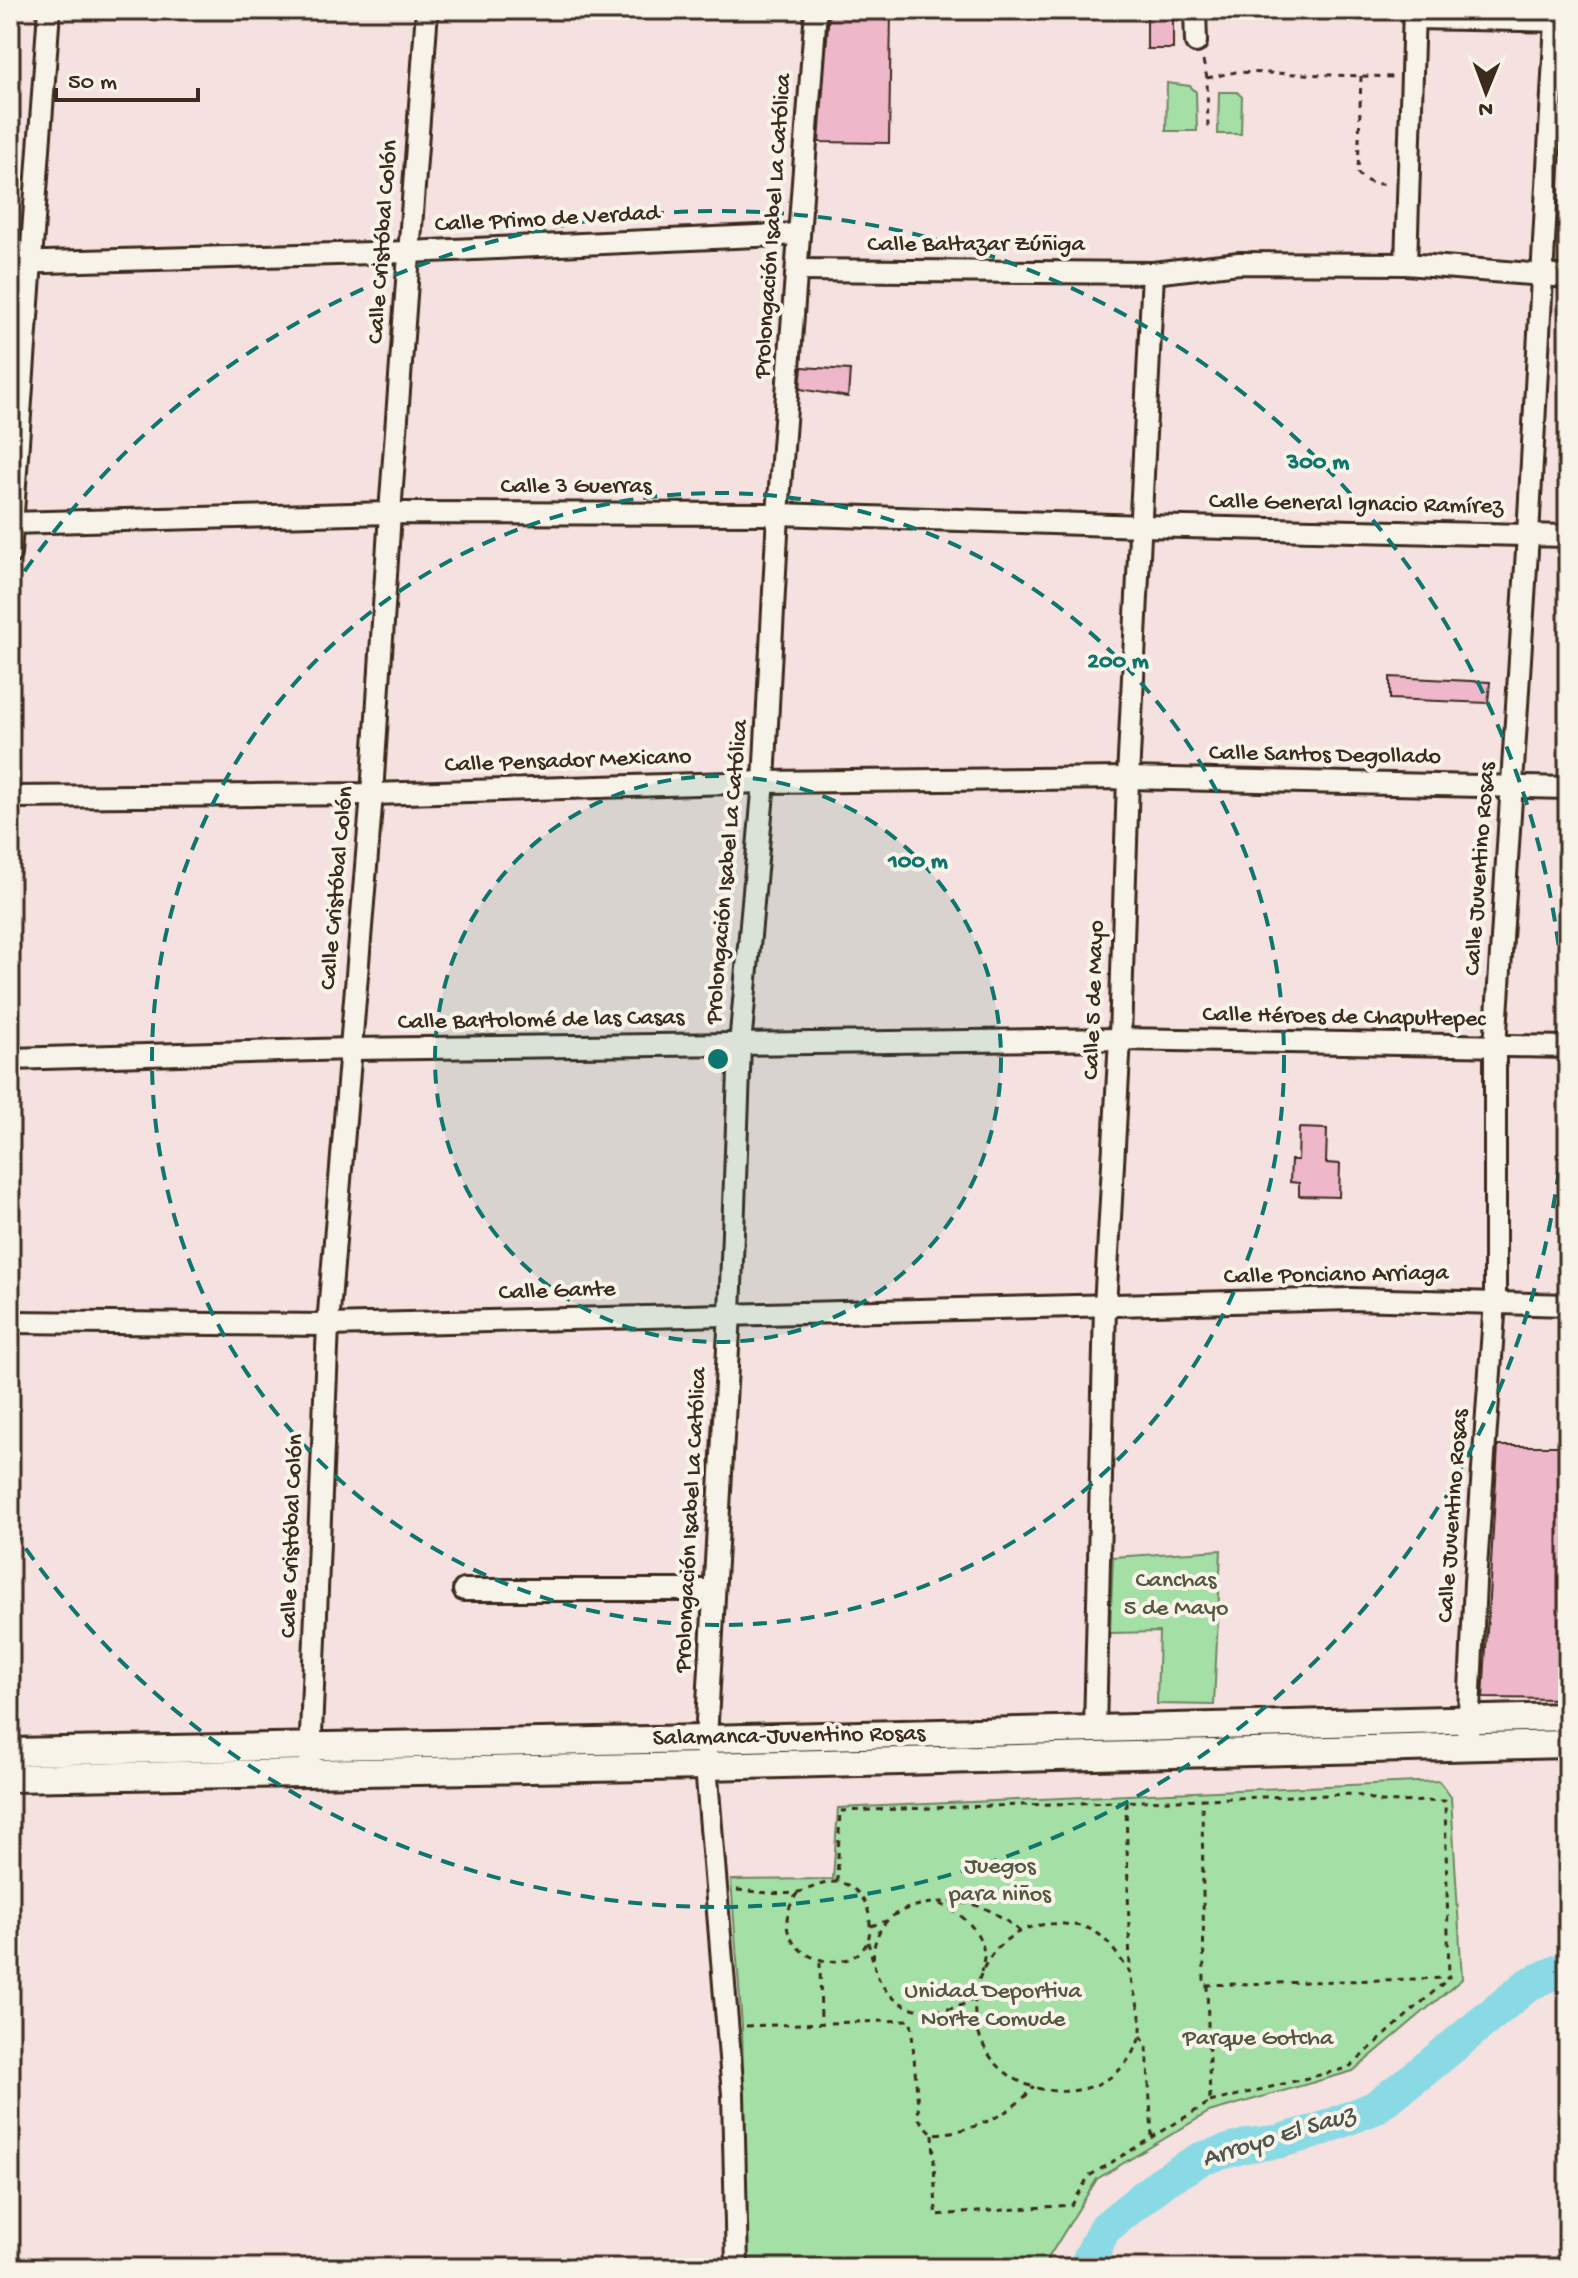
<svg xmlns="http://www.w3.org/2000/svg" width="1578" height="2278" font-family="'Gochi Hand',sans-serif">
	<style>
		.green { fill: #a4e0a6; stroke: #708562; stroke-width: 2 }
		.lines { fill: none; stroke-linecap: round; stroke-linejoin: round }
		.river { stroke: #8adae5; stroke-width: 34 }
		.building { fill: #efb7ca; stroke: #3b2a1e; stroke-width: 2 }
		.minor-casing { stroke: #3b2a1e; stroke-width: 26 }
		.tertiary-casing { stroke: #3b2a1e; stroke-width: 32 }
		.path { stroke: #3b2a1e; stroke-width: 3; stroke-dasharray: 6 6; stroke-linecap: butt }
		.minor { stroke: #f7f3e8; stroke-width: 20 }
		.tertiary { stroke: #f7f3e8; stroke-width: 26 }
		.ring { fill: none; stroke: #0f766e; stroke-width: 4; stroke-dasharray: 14 10 }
		.labels { text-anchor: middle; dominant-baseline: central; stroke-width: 8; stroke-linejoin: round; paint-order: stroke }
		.street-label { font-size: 24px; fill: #3b2a1e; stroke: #f7f3e8 }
		.park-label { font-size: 24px; fill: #555840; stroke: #f7f3e8 }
		.water-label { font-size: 26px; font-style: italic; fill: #4f5650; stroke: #f7f3e8 }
		.centre { fill: #0f766e; stroke: #f7f3e8; stroke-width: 4 }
		.ring-label { font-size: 24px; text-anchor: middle; font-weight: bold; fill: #0f766e; stroke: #f7f3e8; stroke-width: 8; stroke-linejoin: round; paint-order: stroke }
	</style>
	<rect width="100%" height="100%" fill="#f5e1df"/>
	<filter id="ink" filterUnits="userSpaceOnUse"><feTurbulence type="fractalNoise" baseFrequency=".0125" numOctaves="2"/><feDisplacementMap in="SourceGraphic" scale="16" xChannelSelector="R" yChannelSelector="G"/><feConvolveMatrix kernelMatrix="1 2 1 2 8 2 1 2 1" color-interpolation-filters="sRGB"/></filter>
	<g filter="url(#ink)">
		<!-- green -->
		<g class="green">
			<path d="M1167,83L1190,86L1196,92L1197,131H1166Z"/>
			<path d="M1219,92H1237L1242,97L1241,134H1218Z"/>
			<path d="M1221,1550L1214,1705L1157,1704L1159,1632L1110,1633L1113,1557Z"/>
			<path d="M1439,1781L1451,1797L1462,1979L1353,2071L1209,2112L1097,2179L1042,2268H748L742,2026L731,1880L833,1879L838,1808Z"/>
		</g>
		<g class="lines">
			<!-- river -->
			<path class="river" d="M1085,2268L1104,2229L1162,2182L1200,2159L1249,2145L1276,2142L1317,2131L1374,2108L1418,2075L1529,1984L1568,1967"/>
		</g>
		<!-- building -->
		<g class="building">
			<path d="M829,12H891L889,143L819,142Z"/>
			<rect x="1147" y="12" width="26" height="37"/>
			<path d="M802,367L850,370L848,397L800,389Z"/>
			<path d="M1390,677L1490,682L1488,703L1390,699Z"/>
			<path d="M1299,1128L1327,1129L1326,1163L1340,1164L1339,1197L1299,1196V1183L1290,1182L1291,1160H1298Z"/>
			<path d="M1498,1446H1568V1699L1483,1698Z"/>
		</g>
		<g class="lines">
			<defs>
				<g id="minor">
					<path d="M1195,10L1196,42"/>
					<path d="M1414,18L1568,21"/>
					<path d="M10,263L409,252L799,234"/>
					<path d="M1406,264L1414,10"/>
					<path d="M798,270L1153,273L1239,263L1406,264L1568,277"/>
					<path d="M10,523L390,513L778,514L1143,526L1568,536"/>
					<path d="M10,554L49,10"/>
					<path d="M10,797L372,794L764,782L1128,778L1568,788"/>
					<path d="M10,1059L351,1049L1120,1039L1568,1047"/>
					<path d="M10,1322L328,1325L1351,1299L1568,1305"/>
					<path d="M464,1590H713"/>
					<path d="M1095,1730L1105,1307L1120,1039L1128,778L1153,273"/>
					<path d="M1468,1734L1475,1582L1495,1301V1047L1528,535L1556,21"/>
					<path d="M310,1758L328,1325L372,794L390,513L427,10"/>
					<path d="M737,2268L733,2094L706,1766V1739L730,1313L740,1045L764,782L778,514L816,10"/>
				</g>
				<g id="tertiary">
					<path d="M10,1752L706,1739L1568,1717"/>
					<path d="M10,1778L706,1766L1568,1744"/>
				</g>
			</defs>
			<!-- minor casing -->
			<use href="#minor" class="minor-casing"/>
			<!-- tertiary casing -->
			<use href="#tertiary" class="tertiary-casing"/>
			<!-- path -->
			<g class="path">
				<path d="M1203,61L1207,78L1208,129"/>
				<path d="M1361,76L1358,173C1366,184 1376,184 1389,184"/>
				<path d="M1207,78L1236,72L1395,77"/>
				<path d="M1126,1802L1130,1972C1120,1959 1108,1939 1094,1931C1085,1926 1074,1925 1064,1924C963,1916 939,2060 1037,2088C1075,2098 1118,2085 1135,2048C1138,2042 1141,2037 1141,2031C1142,2009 1132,1993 1130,1972"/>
				<path d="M837,1882L840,1811L1355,1794L1381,1802L1445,1801L1449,1978L1204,1985L1202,1799"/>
				<path d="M737,1890C754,1891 782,1896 798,1892C817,1888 832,1875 851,1887C864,1896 869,1907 870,1923C874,1991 750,1961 798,1892"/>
				<path d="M940,1904C960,1912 980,1929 984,1952C985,1957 982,1966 981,1972"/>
				<path d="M871,1926L886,1921"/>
				<path d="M868,1942L873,1961"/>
				<path d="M820,1962L821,2024"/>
				<path d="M974,1997C960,2010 940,2011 922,2010C883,2006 860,1961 882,1927C899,1900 957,1897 984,1908C998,1914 1009,1922 1020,1932"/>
				<path d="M746,2026L911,2020L919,2119L933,2134C972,2132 1009,2116 1034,2087"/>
				<path d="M1141,2036L1147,2047L1152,2137"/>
				<path d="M1210,2102L1348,2068L1448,1979"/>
				<path d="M933,2134L936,2215L1072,2205L1089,2176L1210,2102L1207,1985"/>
			</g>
			<!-- minor -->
			<use href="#minor" class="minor"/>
			<!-- tertiary -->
			<use href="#tertiary" class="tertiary"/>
		</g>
	</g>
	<!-- distance rings -->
	<circle cx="718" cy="1059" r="283" fill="#0f766e" fill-opacity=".12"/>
	<g class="ring">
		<circle cx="718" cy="1059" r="283"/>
		<circle cx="718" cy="1059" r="566"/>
		<path d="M11 591A848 848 0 1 1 11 1527"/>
	</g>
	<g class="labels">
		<!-- street labels -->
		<g class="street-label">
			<text transform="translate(547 220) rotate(-3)">Calle Primo de Verdad</text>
			<text transform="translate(774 226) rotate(-86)">Prolongación Isabel La Católica</text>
			<text transform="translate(384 242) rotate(-86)">Calle Cristóbal Colón</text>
			<text x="976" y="245">Calle Baltazar Zúñiga</text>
			<text x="576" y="487">Calle 3 Guerras</text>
			<text transform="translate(1356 505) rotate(1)">Calle General Ignacio Ramírez</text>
			<text transform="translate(1325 756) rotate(1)">Calle Santos Degollado</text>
			<text transform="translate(568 762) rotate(-2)">Calle Pensador Mexicano</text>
			<text transform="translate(1481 869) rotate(-86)">Calle Juventino Rosas</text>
			<text transform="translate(728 872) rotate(-85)">Prolongación Isabel La Católica</text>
			<text transform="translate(338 888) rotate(-85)">Calle Cristóbal Colón</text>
			<text transform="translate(1095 1000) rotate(-88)">Calle 5 de Mayo</text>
			<text transform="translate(1344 1018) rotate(1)">Calle Héroes de Chapultepec</text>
			<text transform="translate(541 1021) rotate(-1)">Calle Bartolomé de las Casas</text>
			<text transform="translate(1336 1276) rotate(-1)">Calle Ponciano Arriaga</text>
			<text transform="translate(557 1292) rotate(-2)">Calle Gante</text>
			<text transform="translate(1454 1516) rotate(-86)">Calle Juventino Rosas</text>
			<text transform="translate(692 1520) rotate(-87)">Prolongación Isabel La Católica</text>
			<text transform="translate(293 1536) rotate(-88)">Calle Cristóbal Colón</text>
			<text transform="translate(789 1737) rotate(-1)">Salamanca-Juventino Rosas</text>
		</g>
		<!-- park labels -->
		<g class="park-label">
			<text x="1176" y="1581">Canchas<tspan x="1176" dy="28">5 de Mayo</tspan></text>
			<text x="1000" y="1867">Juegos<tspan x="1000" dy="28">para niños</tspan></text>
			<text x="993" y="1992">Unidad Deportiva<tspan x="993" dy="28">Norte Comude</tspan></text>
			<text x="1258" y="2039">Parque Gotcha</text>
		</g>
		<!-- water labels -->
		<g class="water-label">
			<text transform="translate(1279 2138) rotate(-17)">Arroyo El Sauz</text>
		</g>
	</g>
	<circle cx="718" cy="1059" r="12" class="centre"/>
	<g class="ring-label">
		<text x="1318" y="468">300 m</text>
		<text x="1118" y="667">200 m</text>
		<text x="918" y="867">100 m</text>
	</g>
	<!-- margin -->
	<rect width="1578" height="2278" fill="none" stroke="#f7f3e8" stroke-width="40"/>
	<rect x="20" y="20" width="1538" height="2238" fill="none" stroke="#3b2a1e" stroke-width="3" filter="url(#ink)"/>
	<!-- north arrow -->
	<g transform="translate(1486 92) rotate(181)" stroke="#f7f3e8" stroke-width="6" paint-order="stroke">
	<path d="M0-6L14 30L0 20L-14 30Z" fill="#3b2a1e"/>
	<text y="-12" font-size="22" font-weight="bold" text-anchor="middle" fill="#3b2a1e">N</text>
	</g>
	<!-- scale -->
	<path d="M56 88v12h142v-12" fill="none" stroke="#3b2a1e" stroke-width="4"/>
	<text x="68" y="88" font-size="24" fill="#3b2a1e" stroke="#f7f3e8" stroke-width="6" paint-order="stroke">50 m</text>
</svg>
